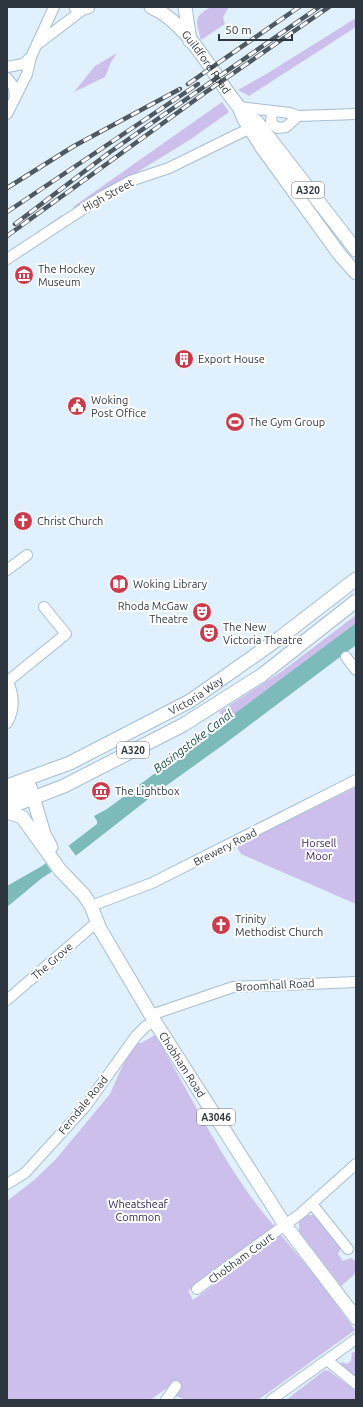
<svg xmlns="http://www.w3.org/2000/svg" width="363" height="1407" font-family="Ubuntu,sans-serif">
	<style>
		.green { fill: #cdbfec }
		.water { fill: #7cbbb9 }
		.pier { fill: #e1f0fd }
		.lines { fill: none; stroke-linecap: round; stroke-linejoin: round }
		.minor-casing { stroke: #a6bdd2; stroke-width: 12 }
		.major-casing { stroke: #a6bdd2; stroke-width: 15 }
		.minor { stroke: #fff; stroke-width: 10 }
		.major { stroke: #fff; stroke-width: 13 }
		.rail-casing { stroke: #4f5962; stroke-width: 4.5 }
		.rail { stroke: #fff; stroke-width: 3; stroke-dasharray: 9; stroke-linecap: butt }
		.labels { text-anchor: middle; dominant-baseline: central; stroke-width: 4; stroke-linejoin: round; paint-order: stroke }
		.shield { fill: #fff; stroke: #6d7379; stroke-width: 1 }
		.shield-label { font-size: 10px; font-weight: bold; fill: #2e3740 }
		.street-label { font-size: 11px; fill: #2e3740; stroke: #fff }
		.poi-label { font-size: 11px; fill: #2e3740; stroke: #fff; text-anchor: start }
		.park-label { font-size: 11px; fill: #382258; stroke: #fff }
		.water-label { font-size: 12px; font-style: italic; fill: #144c4b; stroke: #fff }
	</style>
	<rect width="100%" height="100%" fill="#e1f0fd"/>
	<!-- green -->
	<g class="green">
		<path d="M211,7H229L223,17L225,24L201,40C197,22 192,17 211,7Z"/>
		<path d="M356,18V27L249,96L238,90L268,73Z"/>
		<path d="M117,53L111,62L105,77L74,92L95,66Z"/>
		<path d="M222,102L229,112L191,139L19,245L62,215L63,217L75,209L73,207Z"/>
		<path d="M356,615V623L218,728L224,717L219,712L281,672Z"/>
		<path d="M356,787V904L241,854L236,846Z"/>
		<path d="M155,1035C194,1099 225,1170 275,1227L188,1291L193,1300L281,1235L316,1277L355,1330L258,1400H188L171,1395L167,1388L150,1400H7V1201L33,1181L56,1159L110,1094L126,1058L138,1043H141Z"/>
		<path d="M306,1215H316L340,1245V1250L338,1254L343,1261L351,1258L356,1261V1273L341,1286L299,1231V1222Z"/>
		<path d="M356,1351V1378L342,1367L341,1362L347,1364L351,1361L352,1353Z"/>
		<path d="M325,1370L329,1371L356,1391V1400H286Z"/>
	</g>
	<!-- water -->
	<path class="water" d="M356,623V645L223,745L156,793L73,858L42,878L7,907V886L42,866L97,824V821L94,816L107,809Z"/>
	<!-- pier -->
	<path class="pier" d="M68,845L76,856L53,874L45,862Z"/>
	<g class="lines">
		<defs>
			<g id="minor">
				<path d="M39,43L85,8"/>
				<path d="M7,67L23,64L31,57"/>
				<path d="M7,78L14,87L15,99"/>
				<path d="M239,107L290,113L298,116L356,114"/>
				<path d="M272,112L271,122L277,128L286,127L298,116"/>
				<path d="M7,114L27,74L31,57L54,7"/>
				<path d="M7,259L103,196L130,181L169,168L238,134L249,129L257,128"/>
				<path d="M7,570L27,555"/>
				<path d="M346,657L356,670"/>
				<path d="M7,680C14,694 15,709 7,723"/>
				<path d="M8,681L66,634L44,607"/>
				<path d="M91,906L152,883L356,780"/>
				<path d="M7,1000L97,922"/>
				<path d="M151,1015L233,987L356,982"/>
				<path d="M7,1184L25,1173L85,1107L136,1036L146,1026L155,1022"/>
				<path d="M312,1204L348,1249"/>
				<path d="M197,1289L300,1214L356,1164"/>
				<path d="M327,1360L356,1384"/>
				<path d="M166,1400L176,1386"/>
				<path d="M271,1400L356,1339"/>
			</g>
			<g id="major">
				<path d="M76,7L81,8L88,7"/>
				<path id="s1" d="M151,7C189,23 213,76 239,107L244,119L263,149L340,255L356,273"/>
				<path d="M185,7L190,41"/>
				<path d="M242,111L257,122L356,250"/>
				<path id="s2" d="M7,786L70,763L190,701L281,637L356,579"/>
				<path d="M7,796L30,787L44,834L51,847"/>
				<path d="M7,808L64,786L183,725L262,675L356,601"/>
				<path id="s3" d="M7,812L22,817L60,870L84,895L91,906L100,929L155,1022L285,1225L356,1318"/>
			</g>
		</defs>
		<!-- minor casing -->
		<use href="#minor" class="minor-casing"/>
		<!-- major casing -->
		<use href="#major" class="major-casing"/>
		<!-- minor -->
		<use href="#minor" class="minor"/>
		<!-- major -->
		<use href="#major" class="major"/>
		<defs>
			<g id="rail">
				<path d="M188,84L299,7"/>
				<path d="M7,188L74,146L180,89"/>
				<path d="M7,212L198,84"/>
				<path d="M15,224L110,152L319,7"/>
				<path d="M7,236L206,92L329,7"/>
			</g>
		</defs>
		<!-- rail casing -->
		<use href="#rail" class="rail-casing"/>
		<!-- rail -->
		<use href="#rail" class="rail"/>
	</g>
	<!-- icons -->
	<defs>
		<symbol id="museum-disc" viewBox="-11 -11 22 22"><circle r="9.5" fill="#cb3b4c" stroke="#fff"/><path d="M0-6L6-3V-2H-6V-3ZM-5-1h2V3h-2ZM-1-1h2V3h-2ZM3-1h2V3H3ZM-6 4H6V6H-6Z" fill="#fff"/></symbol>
		<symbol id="building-disc" viewBox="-11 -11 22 22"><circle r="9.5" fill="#cb3b4c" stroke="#fff"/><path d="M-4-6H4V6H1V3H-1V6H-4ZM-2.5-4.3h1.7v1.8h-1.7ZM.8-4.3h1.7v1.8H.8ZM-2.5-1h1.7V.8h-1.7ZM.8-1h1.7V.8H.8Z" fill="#fff"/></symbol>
		<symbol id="civic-disc" viewBox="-11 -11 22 22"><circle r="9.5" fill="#cb3b4c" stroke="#fff"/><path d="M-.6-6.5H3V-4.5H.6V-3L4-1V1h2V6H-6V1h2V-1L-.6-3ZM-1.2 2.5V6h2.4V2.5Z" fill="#fff"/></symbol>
		<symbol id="stadium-disc" viewBox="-11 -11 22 22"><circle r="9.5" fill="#cb3b4c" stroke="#fff"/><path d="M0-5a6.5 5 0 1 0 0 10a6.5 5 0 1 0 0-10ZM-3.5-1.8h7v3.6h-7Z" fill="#fff"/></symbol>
		<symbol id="church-disc" viewBox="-11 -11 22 22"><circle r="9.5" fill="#cb3b4c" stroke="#fff"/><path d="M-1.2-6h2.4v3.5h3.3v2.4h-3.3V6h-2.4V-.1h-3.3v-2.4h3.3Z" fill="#fff"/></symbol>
		<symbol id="library-disc" viewBox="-11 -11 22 22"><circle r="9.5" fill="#cb3b4c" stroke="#fff"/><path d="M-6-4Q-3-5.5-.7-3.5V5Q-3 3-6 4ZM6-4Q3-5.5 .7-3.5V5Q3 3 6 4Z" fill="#fff"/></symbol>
		<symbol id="theatre-disc" viewBox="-11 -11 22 22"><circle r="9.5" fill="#cb3b4c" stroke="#fff"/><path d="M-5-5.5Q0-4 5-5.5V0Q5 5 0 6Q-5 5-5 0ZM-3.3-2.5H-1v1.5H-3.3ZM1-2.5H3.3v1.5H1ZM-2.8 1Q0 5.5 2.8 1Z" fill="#fff"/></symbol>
	</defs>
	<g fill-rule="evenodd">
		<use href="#museum-disc" x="13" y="264" width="22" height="22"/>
		<use href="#building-disc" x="173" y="348" width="22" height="22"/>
		<use href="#civic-disc" x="66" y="395" width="22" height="22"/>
		<use href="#stadium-disc" x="224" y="411" width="22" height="22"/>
		<use href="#church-disc" x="12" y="510" width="22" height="22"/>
		<use href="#library-disc" x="108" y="573" width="22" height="22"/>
		<use href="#theatre-disc" x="191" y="601" width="22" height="22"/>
		<use href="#theatre-disc" x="198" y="622" width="22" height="22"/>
		<use href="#museum-disc" x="90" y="780" width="22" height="22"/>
		<use href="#church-disc" x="210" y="914" width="22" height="22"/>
	</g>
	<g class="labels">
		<!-- shield labels -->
		<g class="shield">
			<rect x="292" y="182" width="32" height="16" rx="3"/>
			<rect x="117" y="742" width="32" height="16" rx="3"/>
			<rect x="197" y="1109" width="38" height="16" rx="3"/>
		</g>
		<g class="shield-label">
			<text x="308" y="190">A320</text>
			<text x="133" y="750">A320</text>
			<text x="216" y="1117">A3046</text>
		</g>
		<!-- street labels -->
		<g class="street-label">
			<text stroke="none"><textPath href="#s1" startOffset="79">Guildford Road</textPath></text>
			<text transform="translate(108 195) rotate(-29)">High Street</text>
			<text stroke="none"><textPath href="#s2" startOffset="210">Victoria Way</textPath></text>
			<text transform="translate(225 847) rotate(-27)">Brewery Road</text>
			<text transform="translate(52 961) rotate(-41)">The Grove</text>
			<text transform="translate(275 985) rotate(-3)">Broomhall Road</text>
			<text stroke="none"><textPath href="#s3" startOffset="312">Chobham Road</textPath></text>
			<text transform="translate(83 1105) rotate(-51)">Ferndale Road</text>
			<text transform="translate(241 1258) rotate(-36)">Chobham Court</text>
		</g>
		<!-- poi labels -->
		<g class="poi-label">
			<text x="38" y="269">The Hockey<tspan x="38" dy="13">Museum</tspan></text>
			<text x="198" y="359">Export House</text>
			<text x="91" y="400">Woking<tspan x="91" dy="13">Post Office</tspan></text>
			<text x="249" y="422">The Gym Group</text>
			<text x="37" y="521">Christ Church</text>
			<text x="133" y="584">Woking Library</text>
			<text x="188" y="606" text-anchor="end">Rhoda McGaw<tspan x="188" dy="13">Theatre</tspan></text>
			<text x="223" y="627">The New<tspan x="223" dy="13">Victoria Theatre</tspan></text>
			<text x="115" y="791">The Lightbox</text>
			<text x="235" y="919">Trinity<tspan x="235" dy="13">Methodist Church</tspan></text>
		</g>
		<!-- park labels -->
		<g class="park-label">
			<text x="319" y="843">Horsell<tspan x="319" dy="13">Moor</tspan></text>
			<text x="138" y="1204">Wheatsheaf<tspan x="138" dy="13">Common</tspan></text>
		</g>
		<!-- water labels -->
		<g class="water-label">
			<text transform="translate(193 741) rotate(-37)">Basingstoke Canal</text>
		</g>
	</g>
	<!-- border -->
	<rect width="363" height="1407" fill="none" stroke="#2e3740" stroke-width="16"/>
	<!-- scale -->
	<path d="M219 34v6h73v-6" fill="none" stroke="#2e3740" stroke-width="2"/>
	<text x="225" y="34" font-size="12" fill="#2e3740" stroke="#ffffff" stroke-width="3" paint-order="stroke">50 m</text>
</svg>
